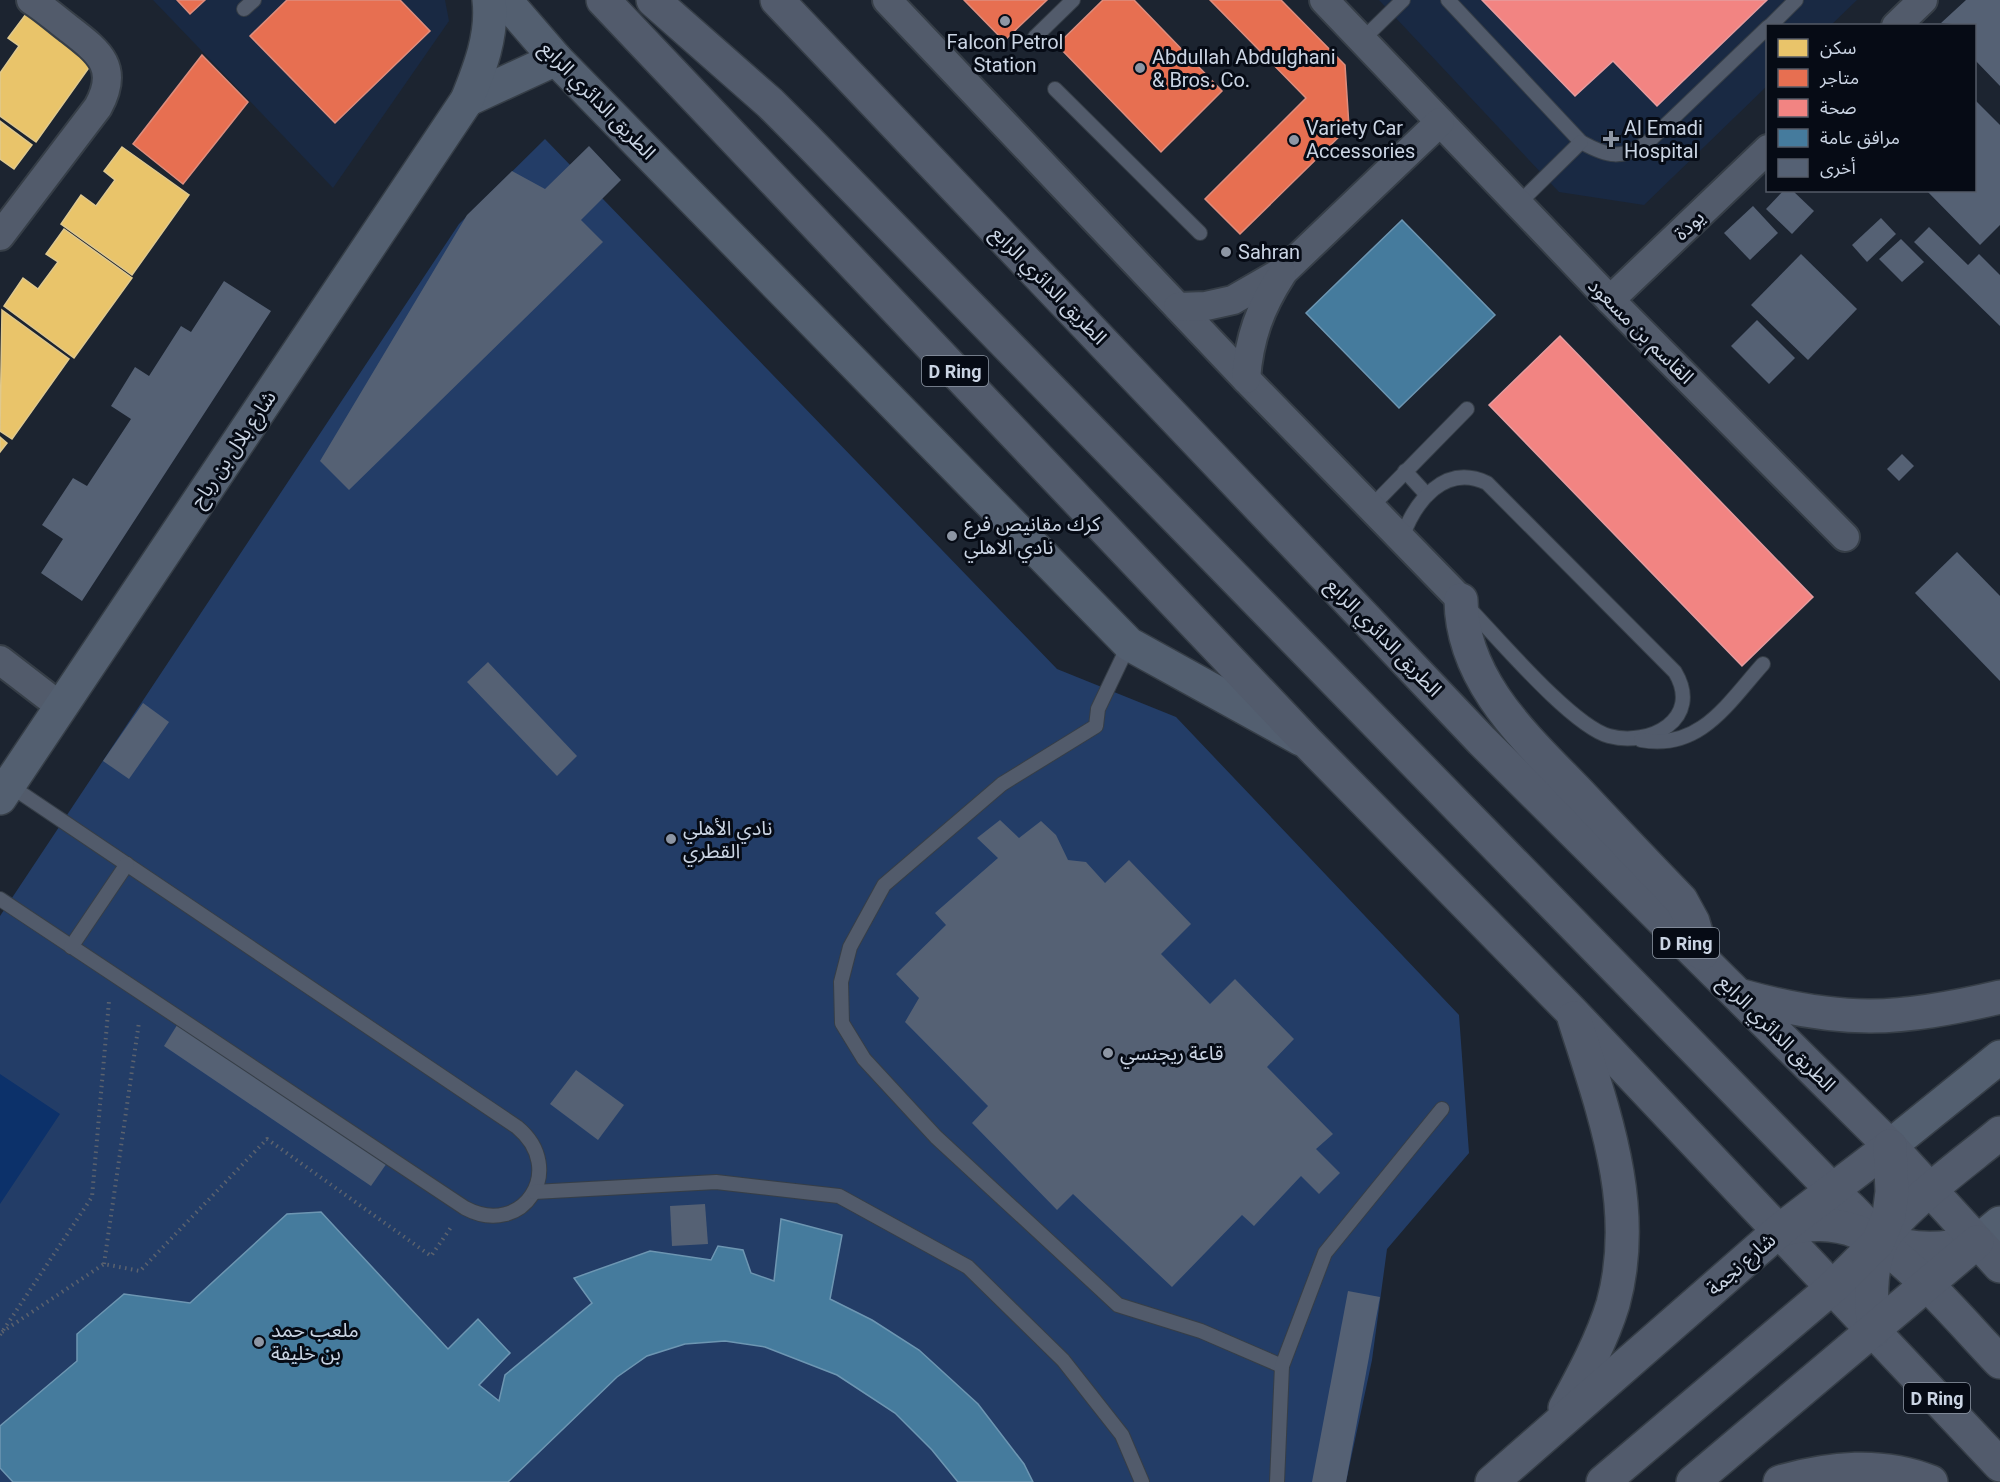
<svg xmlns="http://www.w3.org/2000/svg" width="2000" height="1482" font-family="Roboto,'Noto Sans Arabic',sans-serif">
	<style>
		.built { fill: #192943 }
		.green { fill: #233d67 }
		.water { fill: #0c316a }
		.homes { fill: #e9c46a; stroke: #e0c98e; stroke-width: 1.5 }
		.shops { fill: #e76f51; stroke: #de8d7d; stroke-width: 1.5 }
		.health { fill: #f28482; stroke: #e69c9f; stroke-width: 1.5 }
		.public { fill: #457b9d; stroke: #6d96b2; stroke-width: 1.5 }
		.building { fill: #556174 }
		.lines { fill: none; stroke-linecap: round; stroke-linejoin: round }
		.lane-casing { stroke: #363e47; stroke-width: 16 }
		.street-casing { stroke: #363e47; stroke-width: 32 }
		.secondary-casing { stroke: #363e47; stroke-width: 36 }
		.primary-casing { stroke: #363e47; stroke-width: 36 }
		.path { stroke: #5b626e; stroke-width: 4; stroke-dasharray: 1.5 4.5; stroke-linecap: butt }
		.lane { stroke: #525b6b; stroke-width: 14 }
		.street { stroke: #525b6b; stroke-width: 28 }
		.secondary { stroke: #535f70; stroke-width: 33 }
		.primary { stroke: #525b6c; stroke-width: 33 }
		.poi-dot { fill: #8d96a4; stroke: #060b15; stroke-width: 2 }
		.labels { text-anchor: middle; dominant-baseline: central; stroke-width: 6; stroke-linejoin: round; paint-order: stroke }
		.shield { fill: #060b15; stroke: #8f98a5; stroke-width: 1.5 }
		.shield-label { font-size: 18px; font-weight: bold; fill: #cad4e3 }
		.poi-label { font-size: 20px; fill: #cad4e3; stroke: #060b15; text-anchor: start }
		.street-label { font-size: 20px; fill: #cad4e3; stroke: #060b15 }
	</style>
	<rect width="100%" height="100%" fill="#1c2430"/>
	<!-- built -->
	<g class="built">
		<path d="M153,0H445L449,21L333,188Z"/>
		<path d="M1379,0H1857L1831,25L1768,26L1767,86L1644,205L1559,192Z"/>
	</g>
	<!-- green -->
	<path class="green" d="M545,139L1057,669L1176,717L1459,1015L1469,1153L1387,1249L1372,1360L1346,1482H0V916L459,224Z"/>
	<!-- water -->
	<path class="water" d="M0,1074L60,1114L0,1204Z"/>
	<!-- homes -->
	<g class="homes">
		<path d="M26,14L93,62L36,142L0,116V73L19,46L8,38Z"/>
		<path d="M0,121L32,145L14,169L0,159Z"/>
		<path d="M122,147L189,195L132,275L61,224L81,195L96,206L115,180L104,171Z"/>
		<path d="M64,229L132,278L74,358L4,306L23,278L38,289L58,262L46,254Z"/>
		<path d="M2,310L69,359L12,439L0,431Z"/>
		<path d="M0,437L7,443L0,452Z"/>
	</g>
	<!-- shops -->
	<g class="shops">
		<path d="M177,0H205L190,14Z"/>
		<path d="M287,0H400L430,31L335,123L250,36Z"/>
		<path d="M964,0H1047L1004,41Z"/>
		<path d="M1103,0H1134L1222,91L1161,152L1057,45Z"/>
		<path d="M1210,0H1281L1345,65L1349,127L1240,234L1205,199L1306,98Z"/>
		<path d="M202,55L248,102L183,184L133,144Z"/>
	</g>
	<!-- health -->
	<g class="health">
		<path d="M1482,0H1767L1657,106L1613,61L1575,96Z"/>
		<path d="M1560,336L1813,597L1742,666L1489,405Z"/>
	</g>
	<!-- public -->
	<g class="public">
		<path d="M1402,220L1495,315L1399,408L1306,313Z"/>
		<path d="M321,1212L448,1349L478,1319L510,1353L479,1385L499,1401L505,1375L592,1303L574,1278L650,1251L711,1260L718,1246L743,1250L751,1273L774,1281L781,1219L842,1235L830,1299L872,1320L919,1350L978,1404L1024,1464L1033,1482H958L932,1450L895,1413L837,1375L765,1347L725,1341L685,1344L647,1356L617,1377L508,1482H13L0,1468V1426L77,1361V1334L124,1294L190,1303L287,1214Z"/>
	</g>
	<!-- building -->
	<g class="building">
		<path d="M1966,0H2000V86L1974,59V26L1941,23Z"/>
		<path d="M1976,101L2000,125V225L1980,245L1926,190H1974Z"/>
		<path d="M589,146L621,180L581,220L603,242L349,490L320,461L467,215L512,171L545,189Z"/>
		<path d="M1784,190H1792L1814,211L1792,234L1766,209Z"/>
		<path d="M1753,206L1778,233L1750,260L1724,233Z"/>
		<path d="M1881,218L1896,234L1867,262L1852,245Z"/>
		<path d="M1929,227L1968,265L1979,254L2000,275V326L1914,242Z"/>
		<path d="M1901,239L1924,262L1902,282L1879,259Z"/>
		<path d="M1801,254L1857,309L1808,360L1751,305Z"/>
		<path d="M224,281L271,311L82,601L41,573L63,539L42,525L73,478L87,486L131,419L111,406L135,367L149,376L181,326L191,332Z"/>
		<path d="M1757,320L1795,358L1769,384L1731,346Z"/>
		<path d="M1902,454L1914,466L1899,481L1887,469Z"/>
		<path d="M1957,552L2000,596V681L1915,593Z"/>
		<path d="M488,662L577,756L557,776L467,682Z"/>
		<path d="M143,703L169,722L129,779L103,761Z"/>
		<path d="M1000,820L1019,838L1041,821L1056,835L1068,860L1086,862L1105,883L1129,860L1191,924L1161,954L1210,1004L1235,979L1294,1039L1267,1067L1333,1134L1316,1149L1340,1173L1319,1194L1301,1176L1254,1226L1242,1215L1172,1287L1073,1194L1057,1210L972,1123L988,1106L905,1022L919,998L896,974L946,925L935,913L998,858L977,838Z"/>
		<path d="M179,1022L387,1163L371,1186L164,1046Z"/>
		<path d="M576,1070L624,1105L598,1140L550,1104Z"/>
		<path d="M705,1204L708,1244L672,1246L670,1206Z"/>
		<path d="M1348,1291L1380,1297L1346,1482H1312Z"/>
	</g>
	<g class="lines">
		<defs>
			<g id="lane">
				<path d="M1448,0L1581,142C1608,157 1621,160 1648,142L1768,27"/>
				<path d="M244,9L254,0"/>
				<path d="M1770,26L1796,0"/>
				<path d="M1035,37L1073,0"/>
				<path d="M1362,40L1403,0"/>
				<path d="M1055,89L1200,233"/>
				<path d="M1518,204L1581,142"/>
				<path d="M1405,471L1427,495"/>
				<path d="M1371,507L1467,409"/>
				<path d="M1402,538C1415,501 1445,463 1487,483L1675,672C1703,719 1650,747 1609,736C1572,726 1497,637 1468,607"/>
				<path d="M1129,644L1098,709L1096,726L1002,784L884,885L850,947L841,982L842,1023L864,1059L936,1137L1118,1305L1201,1331L1282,1366"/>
				<path d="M1641,740C1700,751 1728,703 1763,664"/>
				<path d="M0,899L465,1208C523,1239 568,1169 517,1127L9,785"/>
				<path d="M71,947L127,864"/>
				<path d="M534,1192L716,1182L839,1196L968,1267L1063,1360L1122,1435L1142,1482"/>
				<path d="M1277,1482L1282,1366L1325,1253L1442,1109"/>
			</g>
			<g id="street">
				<path d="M887,0L1246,379L1461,600"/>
				<path d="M1324,0L1610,300L1845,537"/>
				<path d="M1896,26L1923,0"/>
				<path d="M0,236L98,107C120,67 99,52 68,28C56,19 44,8 31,0"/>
				<path d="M1610,300L1768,149"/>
				<path d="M1178,307L1206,306L1233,300L1285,270L1440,122"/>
				<path d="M1246,379C1249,338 1260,308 1282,274"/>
				<path d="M0,660L61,707"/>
			</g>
			<g id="secondary">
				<path d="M505,0L556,59L1129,644L1301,739"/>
				<path d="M467,100L556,59"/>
				<path d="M0,798L467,100C480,68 493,35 489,0"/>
				<path d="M1890,1146L2000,1057"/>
				<path d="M1977,1242L2000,1223"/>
			</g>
			<g id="primary">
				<path d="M603,0L1307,742L1571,1011L2000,1465"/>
				<path d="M653,0L770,103L806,139L1848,1206C1859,1216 1870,1231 1883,1238C1912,1253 1948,1249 1977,1242"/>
				<path d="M777,0L1482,741L1890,1146L2000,1266"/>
				<path d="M1461,600C1462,682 1527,739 1580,794C1613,829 1647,865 1681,900L1693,922L1702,953"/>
				<path d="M1742,996C1843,1024 1899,1021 2000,997"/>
				<path d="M1781,1230C1808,1223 1832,1222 1858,1232C1902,1249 1965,1326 2000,1362"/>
				<path d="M1874,1331C1871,1303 1869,1273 1880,1245C1892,1214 1972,1157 2000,1133"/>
				<path d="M1565,1408C1583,1375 1602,1340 1613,1304C1640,1206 1603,1110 1574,1018"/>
				<path d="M1492,1482L1780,1230L1890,1146"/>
				<path d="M1603,1482L1833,1287L1878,1242L1889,1215L1892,1192L1890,1146"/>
				<path d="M1693,1482L1977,1242"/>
				<path d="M1780,1482C1829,1468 1881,1462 1931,1482"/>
			</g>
		</defs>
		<!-- lane casing -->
		<use href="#lane" class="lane-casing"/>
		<!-- street casing -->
		<use href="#street" class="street-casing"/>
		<!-- secondary casing -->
		<use href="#secondary" class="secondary-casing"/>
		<!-- primary casing -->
		<use href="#primary" class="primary-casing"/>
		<!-- path -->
		<g class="path">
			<path d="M104,1264L139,1022"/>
			<path d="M2,1332L104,1264L140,1271L267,1139L431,1256L452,1226"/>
			<path d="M0,1335L92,1197L109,1001"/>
		</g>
		<!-- lane -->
		<use href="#lane" class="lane"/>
		<!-- street -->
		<use href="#street" class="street"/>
		<!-- secondary -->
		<use href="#secondary" class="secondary"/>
		<!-- primary -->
		<use href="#primary" class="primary"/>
	</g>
	<!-- markers -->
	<g class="poi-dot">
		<circle cx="1005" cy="21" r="6"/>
		<circle cx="1140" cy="68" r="6"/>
		<path d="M1608 130h6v6h6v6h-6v6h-6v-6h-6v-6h6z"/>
		<circle cx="1294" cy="140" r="6"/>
		<circle cx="1226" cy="252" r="6"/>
		<circle cx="952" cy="536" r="6"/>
		<circle cx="671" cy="839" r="6"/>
		<circle cx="1108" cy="1053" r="6"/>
		<circle cx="259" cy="1342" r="6"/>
	</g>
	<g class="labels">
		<!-- shield labels -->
		<g class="shield">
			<rect x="922" y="356" width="66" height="30" rx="4.5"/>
			<rect x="1653" y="928" width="66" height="30" rx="4.5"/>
			<rect x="1904" y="1383" width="66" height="30" rx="4.5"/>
		</g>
		<g class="shield-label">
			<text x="955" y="371">D Ring</text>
			<text x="1686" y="943">D Ring</text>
			<text x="1937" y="1398">D Ring</text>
		</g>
		<!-- poi labels -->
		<g class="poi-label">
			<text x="1005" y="42" text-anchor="middle">Falcon Petrol<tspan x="1005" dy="23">Station</tspan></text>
			<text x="1152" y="57">Abdullah Abdulghani<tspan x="1152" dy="23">&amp; Bros. Co.</tspan></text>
			<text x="1306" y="128">Variety Car<tspan x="1306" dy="23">Accessories</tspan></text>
			<text x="1624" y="128">Al Emadi<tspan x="1624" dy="23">Hospital</tspan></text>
			<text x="1238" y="252">Sahran</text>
			<text x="964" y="524">كرك مقانيص فرع<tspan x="964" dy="23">نادي الاهلي</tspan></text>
			<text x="683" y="828">نادي الأهلي<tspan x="683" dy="23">القطري</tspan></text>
			<text x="1120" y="1053">قاعة ريجنسي</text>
			<text x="271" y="1330">ملعب حمد<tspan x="271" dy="23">بن خليفة</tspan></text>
		</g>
		<!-- street labels -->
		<g class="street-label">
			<text transform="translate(598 100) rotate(46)">الطريق الدائري الرابع</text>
			<text transform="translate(1689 225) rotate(-44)">يودة</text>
			<text transform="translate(1049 285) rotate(46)">الطريق الدائري الرابع</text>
			<text transform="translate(1641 331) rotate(45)">القاسم بن مسعود</text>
			<text transform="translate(233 449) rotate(-56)">شارع بلال بن رباح</text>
			<text transform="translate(1384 637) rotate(46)">الطريق الدائري الرابع</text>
			<text transform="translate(1777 1033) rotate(45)">الطريق الدائري الرابع</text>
			<text transform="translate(1741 1264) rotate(-41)">شارع نجمة</text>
		</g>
	</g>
	<!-- legend -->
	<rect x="1766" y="24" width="210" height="168" fill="#060b15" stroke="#545b67" stroke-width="1.5"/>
	<rect x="1778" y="39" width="30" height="18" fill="#e9c46a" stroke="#545b67" stroke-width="1.5"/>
	<text x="1820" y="54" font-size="18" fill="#cad4e3">سكن</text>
	<rect x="1778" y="69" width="30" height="18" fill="#e76f51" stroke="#545b67" stroke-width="1.5"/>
	<text x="1820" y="84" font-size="18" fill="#cad4e3">متاجر</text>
	<rect x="1778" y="99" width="30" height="18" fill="#f28482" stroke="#545b67" stroke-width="1.5"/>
	<text x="1820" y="114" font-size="18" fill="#cad4e3">صحة</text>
	<rect x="1778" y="129" width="30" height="18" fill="#457b9d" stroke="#545b67" stroke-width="1.5"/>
	<text x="1820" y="144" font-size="18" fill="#cad4e3">مرافق عامة</text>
	<rect x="1778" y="159" width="30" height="18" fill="#556174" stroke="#545b67" stroke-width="1.5"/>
	<text x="1820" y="174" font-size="18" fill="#cad4e3">أخرى</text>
</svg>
